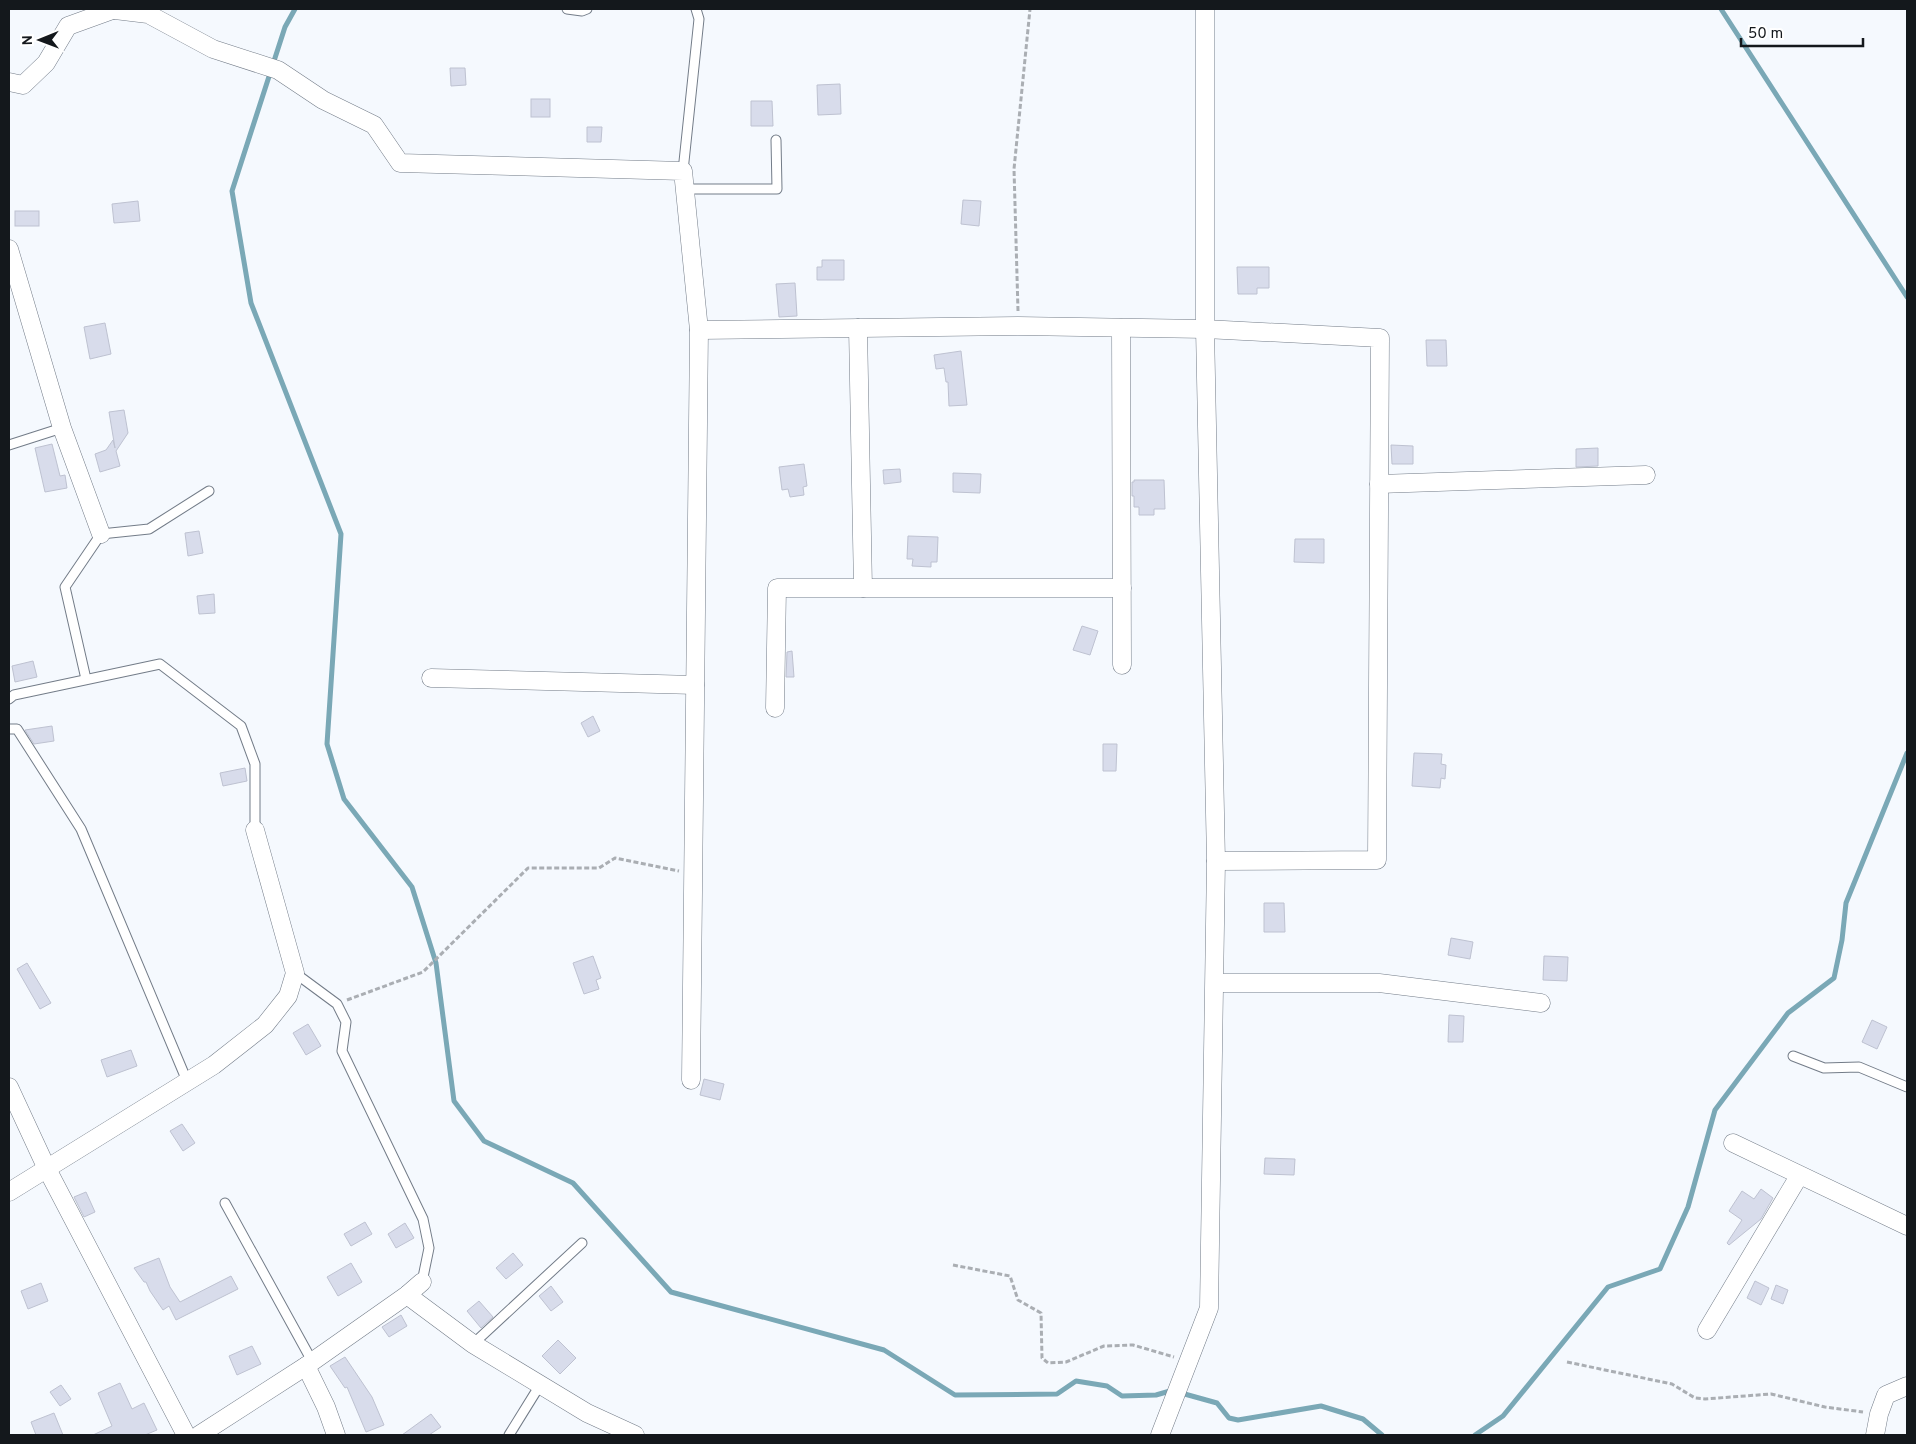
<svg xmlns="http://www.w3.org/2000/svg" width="1916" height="1444" font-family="Overpass,sans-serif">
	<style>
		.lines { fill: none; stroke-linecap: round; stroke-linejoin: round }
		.stream { stroke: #7aa8b6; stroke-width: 5 }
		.building { fill: #d8dceb; stroke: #bec2d1 }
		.service-casing { stroke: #737c88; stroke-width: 11 }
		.minor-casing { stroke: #737c88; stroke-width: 19 }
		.path { stroke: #aaaeb3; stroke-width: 3; stroke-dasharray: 5 2.5; stroke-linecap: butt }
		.service { stroke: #fff; stroke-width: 9 }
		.minor { stroke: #fff; stroke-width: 18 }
	</style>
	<rect width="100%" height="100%" fill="#f5f9fe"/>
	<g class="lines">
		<!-- stream -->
		<g class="stream">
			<path d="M295,9L285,27L232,191L251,303L341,534L327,744L344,799L412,887L436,963L454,1101L484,1141L573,1183L671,1292L884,1350L955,1395L1057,1394L1076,1381L1107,1386L1122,1396L1156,1395L1170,1391L1181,1393L1217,1403L1229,1418L1238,1420L1321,1406L1363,1419L1382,1435"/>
			<path d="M1721,9L1907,297"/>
			<path d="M1475,1435L1503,1416L1608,1287L1660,1269L1688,1207L1715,1110L1788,1013L1834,978L1842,940L1846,903L1907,753"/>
		</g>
	</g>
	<!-- building -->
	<g class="building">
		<path d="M450,68H465L466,85L451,86Z"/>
		<path d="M840,84L841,114L818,115L817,85Z"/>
		<rect x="531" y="99" width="19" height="18"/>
		<path d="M751,101H772L773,126H751Z"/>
		<path d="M587,127H602L601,142H587Z"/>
		<path d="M963,200L981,201L979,226L961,224Z"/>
		<path d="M138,201L140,221L114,223L112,204Z"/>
		<rect x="15" y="211" width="24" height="15"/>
		<path d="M822,260H844V280H817V267H822Z"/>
		<path d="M1237,267H1269V288H1257V294H1238Z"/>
		<path d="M795,283L797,316L779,317L776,284Z"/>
		<path d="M105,323L111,354L90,359L84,327Z"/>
		<path d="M1426,340H1446L1447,366H1427Z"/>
		<path d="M961,351L967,405L949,406L948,382H946L944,368L936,369L934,355Z"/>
		<path d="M124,410L128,433L116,451L120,466L100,472L95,454L106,450L113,440L115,448L109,412Z"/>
		<path d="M52,444L60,476L65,475L67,488L45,492L35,448Z"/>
		<path d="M1391,445L1413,446V464H1392Z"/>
		<path d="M1598,448V466L1576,467V449Z"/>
		<path d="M804,464L807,486L803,487L804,495L790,497L788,489L782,490L779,467Z"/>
		<path d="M900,469L901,482L884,484L883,470Z"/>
		<path d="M953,473L981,474L980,493L953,492Z"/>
		<path d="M1134,480H1164L1165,509H1154V515H1139V507H1134V496H1132V482H1134Z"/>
		<path d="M199,531L203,553L188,556L185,533Z"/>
		<path d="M908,536L938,537L937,562H931V567L912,566L913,559H907Z"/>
		<path d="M1295,539H1324V563L1294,562Z"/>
		<path d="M214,594L215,613L199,614L197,596Z"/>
		<path d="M1082,626L1098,631L1090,655L1073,650Z"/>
		<path d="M792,651L794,677H786L787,652Z"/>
		<path d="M33,661L37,677L15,682L12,666Z"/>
		<path d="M593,716L600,731L588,737L581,723Z"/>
		<path d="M52,726L54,741L34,744L25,730Z"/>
		<path d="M1103,744H1117L1116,771H1103Z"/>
		<path d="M1414,753L1442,754L1441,764L1446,765L1445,779L1441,778L1440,788L1412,786Z"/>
		<path d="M245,768L247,781L223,786L220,773Z"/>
		<path d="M1264,903H1284L1285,932H1264Z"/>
		<path d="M1451,938L1473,942L1470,959L1448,955Z"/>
		<path d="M593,956L601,978L596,980L599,989L584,994L573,963Z"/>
		<path d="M1544,956L1568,957L1567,981L1543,980Z"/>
		<path d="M27,963L51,1003L40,1009L17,969Z"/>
		<path d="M1449,1015L1464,1016L1463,1042H1448Z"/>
		<path d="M1872,1020L1887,1027L1877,1049L1862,1042Z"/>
		<path d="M308,1024L321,1046L306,1055L293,1033Z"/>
		<path d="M131,1050L137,1066L107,1077L101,1060Z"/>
		<path d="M704,1079L724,1084L720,1100L700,1095Z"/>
		<path d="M182,1124L195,1143L183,1151L170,1131Z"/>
		<path d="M1265,1158L1295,1159L1294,1175L1264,1174Z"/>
		<path d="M1761,1189L1773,1198L1761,1219L1729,1245L1727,1243L1742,1220L1729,1211L1742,1191L1754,1199Z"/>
		<path d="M86,1192L95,1212L84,1217L74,1197Z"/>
		<path d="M365,1222L372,1234L351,1246L344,1234Z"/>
		<path d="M405,1223L414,1238L396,1248L388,1234Z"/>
		<path d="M513,1253L523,1265L506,1279L496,1268Z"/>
		<path d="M159,1258L170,1287L180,1302L231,1276L238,1289L176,1320L169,1306L163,1310L150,1291L146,1282H144L134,1268Z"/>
		<path d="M351,1263L362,1282L338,1296L327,1277Z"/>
		<path d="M1755,1281L1769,1288L1761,1305L1747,1298Z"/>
		<path d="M41,1283L48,1301L28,1309L21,1291Z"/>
		<path d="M1776,1285L1788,1290L1783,1304L1771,1299Z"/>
		<path d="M551,1286L563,1302L551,1311L539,1296Z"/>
		<path d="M479,1301L493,1317L481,1328L467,1311Z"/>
		<path d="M401,1315L407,1326L389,1337L382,1327Z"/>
		<path d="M558,1340L576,1358L560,1374L542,1356Z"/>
		<path d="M252,1346L261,1364L237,1375L229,1356Z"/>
		<path d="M345,1357L372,1397L384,1425L366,1432L347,1387L345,1388L330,1366Z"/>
		<path d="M120,1383L132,1409L144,1403L157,1430L145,1435H93L112,1426L98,1393Z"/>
		<path d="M61,1385L71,1399L60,1406L50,1392Z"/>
		<path d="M54,1413L63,1435H36L31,1422Z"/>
		<path d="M431,1414L441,1427L429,1435H402Z"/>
	</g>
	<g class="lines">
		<defs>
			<g id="service">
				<path d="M567,9L582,11L587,9"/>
				<path d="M683,171L699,19L696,9"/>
				<path d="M685,189H777L776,140"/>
				<path d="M9,445L62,428"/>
				<path d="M86,679L65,587L101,534L149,529L209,491"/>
				<path d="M9,699L14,695L160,664L241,726L255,764V830"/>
				<path d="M9,729H17L81,829L187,1081"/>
				<path d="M295,973L337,1004L346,1022L342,1051L423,1219L429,1248L422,1282"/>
				<path d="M1793,1056L1824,1068L1859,1067L1907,1087"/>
				<path d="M225,1203L312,1361"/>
				<path d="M473,1344L582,1243"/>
				<path d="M509,1435L540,1385"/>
			</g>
			<g id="minor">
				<path d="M115,10L148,14L213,49L278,70L323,100L374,125L400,163L683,171L699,330L691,1080"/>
				<path d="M9,82L23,85L46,63L68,26L115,9"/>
				<path d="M9,249L62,428L101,534"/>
				<path d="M858,328L863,588"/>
				<path d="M1121,328L1122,665"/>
				<path d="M699,330L1018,326L1205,329L1380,338L1377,860L1216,861"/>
				<path d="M1379,484L1646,475"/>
				<path d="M431,678L695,685"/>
				<path d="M775,708L777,588H1122"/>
				<path d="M1215,983H1379L1541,1003"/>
				<path d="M9,1087L47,1169L186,1435"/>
				<path d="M1733,1143L1907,1226"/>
				<path d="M9,1192L214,1065L265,1025L288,996L295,973L255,830"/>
				<path d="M407,1295L473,1344L587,1413L635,1435"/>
				<path d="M1707,1330L1799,1176"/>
				<path d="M306,1366L326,1407L336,1435"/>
				<path d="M199,1435L306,1366L407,1295L422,1282"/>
				<path d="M1160,1435L1209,1308L1216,861L1205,329V9"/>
				<path d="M1875,1435L1879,1414L1886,1395L1907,1386"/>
			</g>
		</defs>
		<!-- service casing -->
		<use href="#service" class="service-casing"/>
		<!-- minor casing -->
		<use href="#minor" class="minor-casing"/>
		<!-- path -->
		<g class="path">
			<path d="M1018,311L1014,169L1030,9"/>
			<path d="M347,1000L423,972L528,868H599L615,858L679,871"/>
			<path d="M953,1265L1010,1276L1018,1300L1041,1313L1042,1358L1048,1363L1066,1362L1104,1346L1133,1345L1174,1357"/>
			<path d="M1567,1362L1672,1384L1695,1398L1705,1399L1771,1394L1825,1407L1863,1412"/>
		</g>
		<!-- service -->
		<use href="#service" class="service"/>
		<!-- minor -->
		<use href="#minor" class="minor"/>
	</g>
	<!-- border -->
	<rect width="1916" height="1444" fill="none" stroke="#14181c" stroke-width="20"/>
	<!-- north arrow -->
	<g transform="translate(40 40) rotate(269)" stroke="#ffffff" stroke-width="4" paint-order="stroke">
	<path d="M0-4L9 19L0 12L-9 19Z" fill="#14181c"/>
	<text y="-8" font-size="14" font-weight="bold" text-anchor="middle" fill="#14181c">N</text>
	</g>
	<!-- scale -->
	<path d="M1741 38v8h122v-8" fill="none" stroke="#14181c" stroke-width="2.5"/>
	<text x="1748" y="38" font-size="15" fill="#14181c" stroke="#ffffff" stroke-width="4" paint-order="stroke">50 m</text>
</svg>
